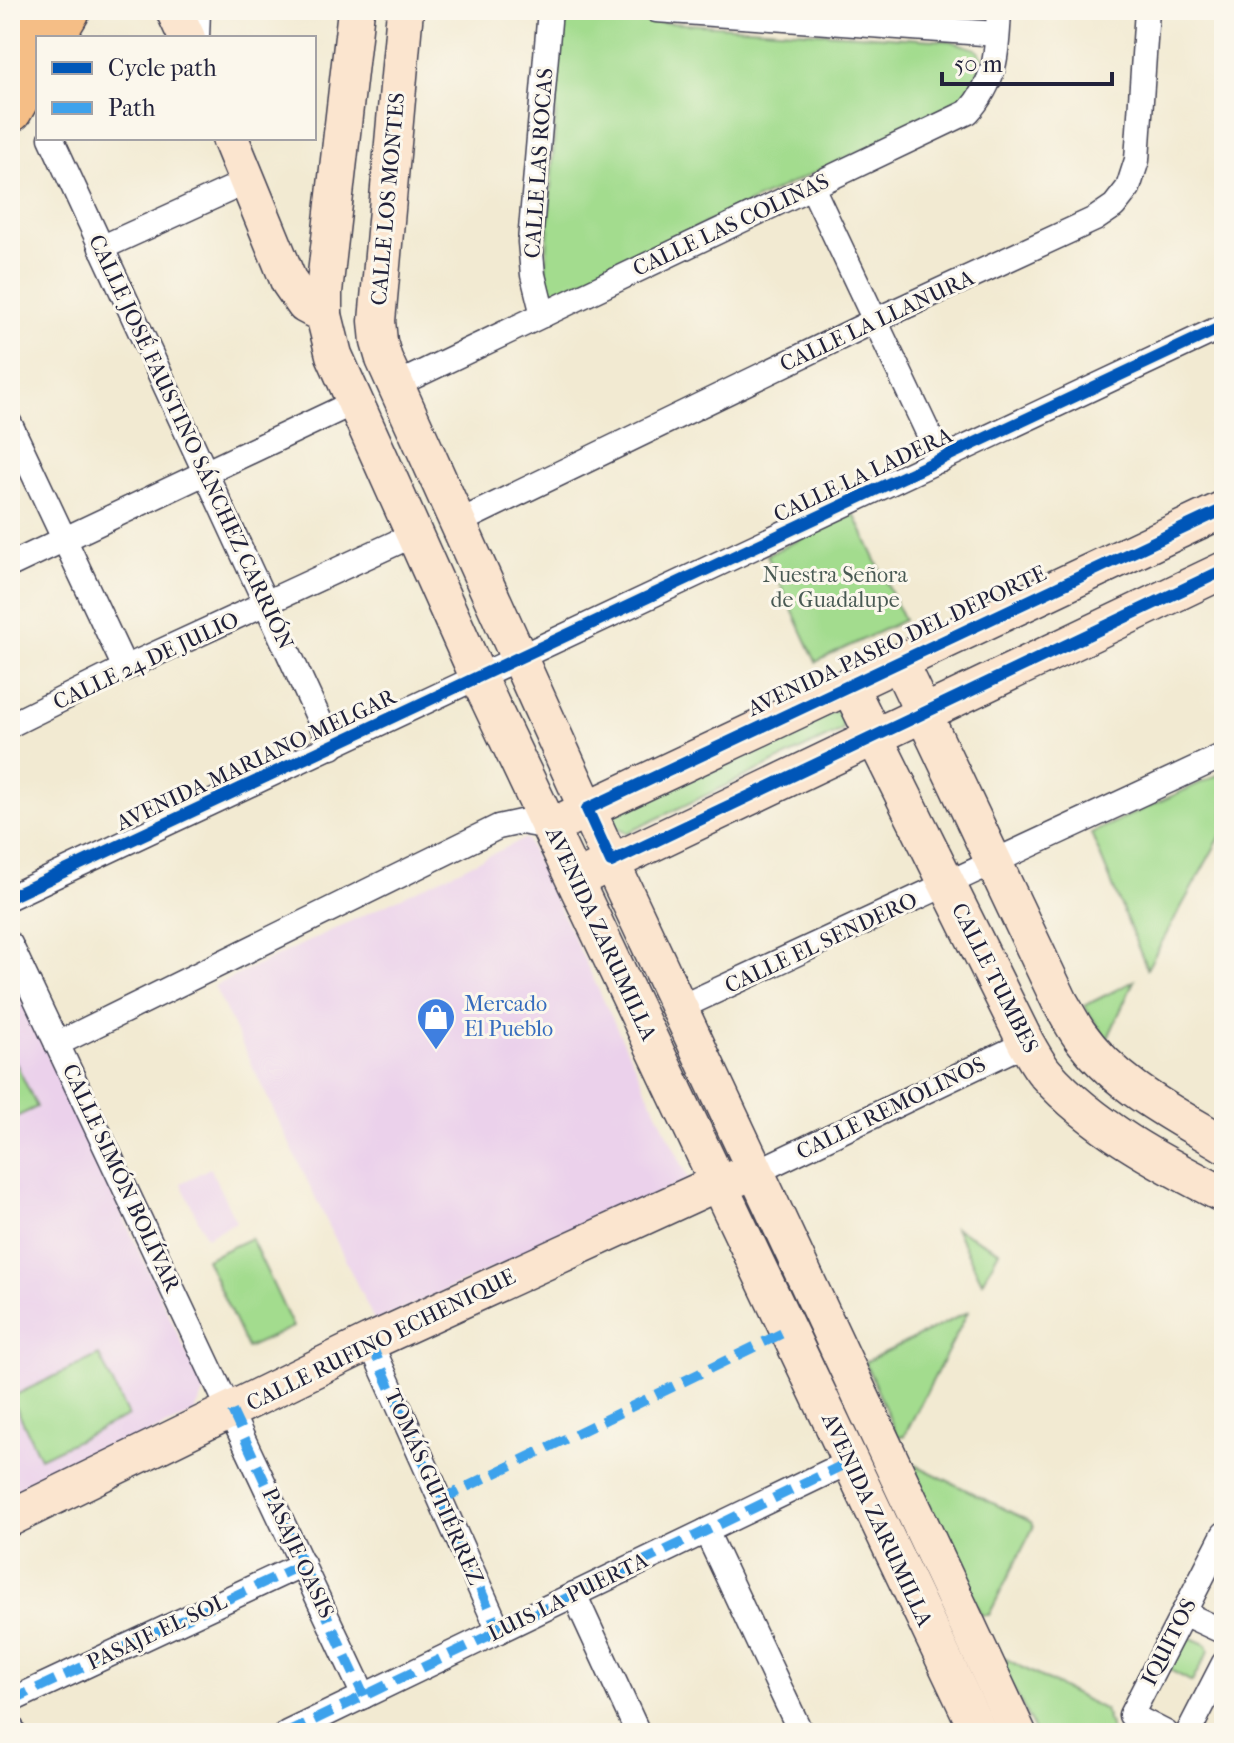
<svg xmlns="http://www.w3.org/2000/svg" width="1234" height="1743" font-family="'IM FELL French Canon',serif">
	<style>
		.built { fill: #ebd1eb }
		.green { fill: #a3dc8e; stroke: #627f64; stroke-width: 2 }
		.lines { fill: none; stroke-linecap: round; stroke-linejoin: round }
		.street-casing { stroke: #414052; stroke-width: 27 }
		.secondary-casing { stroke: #414052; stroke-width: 39 }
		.highway-casing { stroke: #414052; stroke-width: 47 }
		.street { stroke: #fff; stroke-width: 24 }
		.secondary { stroke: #fbe5cf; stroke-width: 36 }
		.highway { stroke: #f5be86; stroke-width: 44 }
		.quiet { stroke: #3ea2ec; stroke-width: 10; stroke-dasharray: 20 10; stroke-linecap: butt }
		.cycleway-casing { stroke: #fbf7ec; stroke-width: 17 }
		.cycleway { stroke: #0057b8; stroke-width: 12 }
		.labels { text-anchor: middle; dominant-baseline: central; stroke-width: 6; stroke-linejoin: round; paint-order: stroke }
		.street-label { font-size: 22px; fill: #22223b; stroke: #fbf7ec }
		.park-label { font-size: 22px; fill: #495a54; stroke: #fbf7ec }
		.shop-label { font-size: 22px; fill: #366cbe; stroke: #fbf7ec; text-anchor: start }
	</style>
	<rect width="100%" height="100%" fill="#fbf7ec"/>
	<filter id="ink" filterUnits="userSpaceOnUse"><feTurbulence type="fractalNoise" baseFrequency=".0125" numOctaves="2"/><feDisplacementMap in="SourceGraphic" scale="16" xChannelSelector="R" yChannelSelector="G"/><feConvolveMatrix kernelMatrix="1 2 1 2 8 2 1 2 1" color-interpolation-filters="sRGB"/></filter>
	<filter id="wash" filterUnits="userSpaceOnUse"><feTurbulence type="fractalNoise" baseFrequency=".006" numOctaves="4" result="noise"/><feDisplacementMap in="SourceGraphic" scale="32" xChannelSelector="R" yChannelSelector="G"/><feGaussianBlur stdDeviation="1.8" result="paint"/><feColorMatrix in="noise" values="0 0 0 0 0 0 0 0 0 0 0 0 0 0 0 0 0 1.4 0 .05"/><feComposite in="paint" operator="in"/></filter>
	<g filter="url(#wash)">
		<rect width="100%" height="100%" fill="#f2ead2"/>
		<!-- built -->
		<g class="built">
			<path d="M526,838L689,1179L375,1322L214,986Z"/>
			<path d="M10,974L205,1392L194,1413L10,1499Z"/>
			<path d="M210,1168L236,1222L206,1237L181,1183Z"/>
		</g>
		<!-- green -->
		<g class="green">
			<path d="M562,16L951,41L976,49L983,58L973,89L959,105L552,295L545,281Z"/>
			<path d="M854,514L904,620L816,662L767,555Z"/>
			<path d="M835,711L843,716L842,730L627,833L614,827L612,814Z"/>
			<path d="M1224,772V830L1147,969L1091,833Z"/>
			<path d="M1134,981L1107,1040L1084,1006Z"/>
			<path d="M10,1051L37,1107L10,1120Z"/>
			<path d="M955,1228L999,1251L982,1282Z"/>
			<path d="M251,1238L293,1327L247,1348L206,1259Z"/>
			<path d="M968,1312L904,1436H897L865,1362Z"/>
			<path d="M99,1355L128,1416L40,1458L11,1397Z"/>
			<path d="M914,1464L1031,1522L1033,1528L989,1615H981L911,1465Z"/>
			<path d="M1184,1635L1207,1645L1209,1651L1192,1682L1168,1669Z"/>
			<path d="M1004,1658L1105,1710L1112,1733H1036L1001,1664Z"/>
		</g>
	</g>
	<g filter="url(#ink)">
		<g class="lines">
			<defs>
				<g id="street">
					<path d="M656,10L997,34"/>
					<path d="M197,38L198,10"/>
					<path d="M51,138L332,747"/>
					<path d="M812,187L941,460"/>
					<path d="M101,248L248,181"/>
					<path d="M543,315L533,275L530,242L550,10"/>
					<path d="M394,386L968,112C997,80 997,52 999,10"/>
					<path d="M10,424L125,668"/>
					<path d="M457,523L874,321L1095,219L1114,206L1128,188L1137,160L1147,10"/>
					<path d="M10,565L355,402"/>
					<path d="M10,725L125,668L413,535"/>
					<path d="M10,897L1224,326"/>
					<path d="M10,944L364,1696"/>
					<path d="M679,1008L1224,755"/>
					<path d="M57,1044L498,827L521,822L550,827"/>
					<path d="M756,1172L1026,1043"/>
					<path d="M370,1342L499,1631"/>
					<path d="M706,1531L801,1733"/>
					<path d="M574,1594L638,1733"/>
					<path d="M1183,1613L1224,1632"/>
					<path d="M10,1701L303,1564"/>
					<path d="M10,1725L14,1733"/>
					<path d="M287,1733L849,1462"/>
					<path d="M1166,1733L1131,1715L1224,1534"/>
					<path d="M1188,1733L1224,1663"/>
				</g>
				<g id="secondary">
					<path d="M174,10L187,38"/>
					<path d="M356,10L324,292V315L334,355L479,679L979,1733"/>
					<path d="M405,10L377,321L379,342L384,359L611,862L1018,1733"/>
					<path d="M230,138L289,282L305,305L324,315"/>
					<path d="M899,662L1060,1002C1066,1012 1072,1024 1079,1034C1115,1085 1172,1113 1224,1144"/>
					<path d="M849,686L1026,1043C1032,1053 1038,1065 1046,1074C1093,1127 1161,1163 1224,1195"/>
					<path d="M567,819L1224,509"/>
					<path d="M590,873L1224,570"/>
					<path d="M10,1518L370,1342L717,1183L740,1177"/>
				</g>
				<g id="highway">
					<path d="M51,38L68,10"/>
					<path d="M10,47L31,10"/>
					<path d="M10,110L38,61"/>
				</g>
			</defs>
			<!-- street casing -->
			<use href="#street" class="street-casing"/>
			<!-- secondary casing -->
			<use href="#secondary" class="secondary-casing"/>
			<!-- highway casing -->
			<use href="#highway" class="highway-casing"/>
			<!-- street -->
			<use href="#street" class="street"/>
			<!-- secondary -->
			<use href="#secondary" class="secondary"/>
			<!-- highway -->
			<use href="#highway" class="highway"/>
			<!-- quiet -->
			<g class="quiet">
				<path d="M370,1342L499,1631"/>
				<path d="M232,1411L364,1696"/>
				<path d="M440,1500L789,1330"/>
				<path d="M10,1701L303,1564"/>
				<path d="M287,1733L849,1462"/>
			</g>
			<defs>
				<g id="cycleway">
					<path d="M1224,509L587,809L611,862L1224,570"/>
					<path d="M10,897L1224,326"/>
				</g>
			</defs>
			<!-- cycleway casing -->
			<use href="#cycleway" class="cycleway-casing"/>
			<!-- cycleway -->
			<use href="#cycleway" class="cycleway"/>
		</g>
	</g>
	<!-- icons -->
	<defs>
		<symbol id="shop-pin" viewBox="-11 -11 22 30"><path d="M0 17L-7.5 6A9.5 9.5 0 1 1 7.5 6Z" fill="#3f7fe0" stroke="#fbf7ec"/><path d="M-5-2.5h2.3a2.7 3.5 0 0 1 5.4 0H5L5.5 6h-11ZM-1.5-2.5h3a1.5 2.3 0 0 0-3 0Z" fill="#fff"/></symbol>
	</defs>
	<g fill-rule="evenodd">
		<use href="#shop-pin" x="414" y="995" width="44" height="60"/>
	</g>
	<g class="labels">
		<!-- street labels -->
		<g class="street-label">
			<text transform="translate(539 163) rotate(-86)">CALLE LAS ROCAS</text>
			<text transform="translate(388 199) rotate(-85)">CALLE LOS MONTES</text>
			<text transform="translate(731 225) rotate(-25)">CALLE LAS COLINAS</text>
			<text transform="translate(877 321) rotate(-25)">CALLE LA LLANURA</text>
			<text transform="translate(191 442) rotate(65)">CALLE JOSÉ FAUSTINO SÁNCHEZ CARRIÓN</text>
			<text transform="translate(863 475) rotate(-25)">CALLE LA LADERA</text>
			<text transform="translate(897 641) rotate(-25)">AVENIDA PASEO DEL DEPORTE</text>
			<text transform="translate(146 661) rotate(-25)">CALLE 24 DE JULIO</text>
			<text transform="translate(256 760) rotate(-25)">AVENIDA MARIANO MELGAR</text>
			<text transform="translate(601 934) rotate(65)">AVENIDA ZARUMILLA</text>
			<text transform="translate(821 943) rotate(-25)">CALLE EL SENDERO</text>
			<text transform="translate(995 978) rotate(63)">CALLE TUMBES</text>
			<text transform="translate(891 1108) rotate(-26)">CALLE REMOLINOS</text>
			<text transform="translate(121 1178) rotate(65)">CALLE SIMÓN BOLÍVAR</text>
			<text transform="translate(381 1340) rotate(-26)">CALLE RUFINO ECHENIQUE</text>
			<text transform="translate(434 1487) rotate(66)">TOMÁS GUTIÉRREZ</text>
			<text transform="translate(877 1520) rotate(65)">AVENIDA ZARUMILLA</text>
			<text transform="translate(298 1553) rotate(65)">PASAJE OASIS</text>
			<text transform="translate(568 1597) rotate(-26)">LUIS LA PUERTA</text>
			<text transform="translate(157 1632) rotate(-25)">PASAJE EL SOL</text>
			<text transform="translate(1169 1642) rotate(-63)">IQUITOS</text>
		</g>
		<!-- park labels -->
		<g class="park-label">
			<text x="835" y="575">Nuestra Señora<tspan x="835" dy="25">de Guadalupe</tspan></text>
		</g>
		<!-- shop labels -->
		<g class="shop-label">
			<text x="464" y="1004">Mercado<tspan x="464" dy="25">El Pueblo</tspan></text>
		</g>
	</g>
	<!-- margin -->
	<rect width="1234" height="1743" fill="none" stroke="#fbf7ec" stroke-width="40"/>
	<!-- legend -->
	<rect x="36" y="36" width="280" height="104" fill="#fbf7ec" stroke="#a4a2a5" stroke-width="2"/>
	<rect x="52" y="62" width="40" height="12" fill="#0057b8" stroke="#a4a2a5" stroke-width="2"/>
	<text x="108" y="76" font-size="24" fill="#22223b">Cycle path</text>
	<rect x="52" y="102" width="40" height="12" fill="#3ea2ec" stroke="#a4a2a5" stroke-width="2"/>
	<text x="108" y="116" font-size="24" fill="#22223b">Path</text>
	<!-- scale -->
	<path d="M942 72v12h170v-12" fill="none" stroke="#22223b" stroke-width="4"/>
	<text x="954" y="72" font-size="24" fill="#22223b" stroke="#fbf7ec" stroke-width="6" paint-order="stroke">50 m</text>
</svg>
